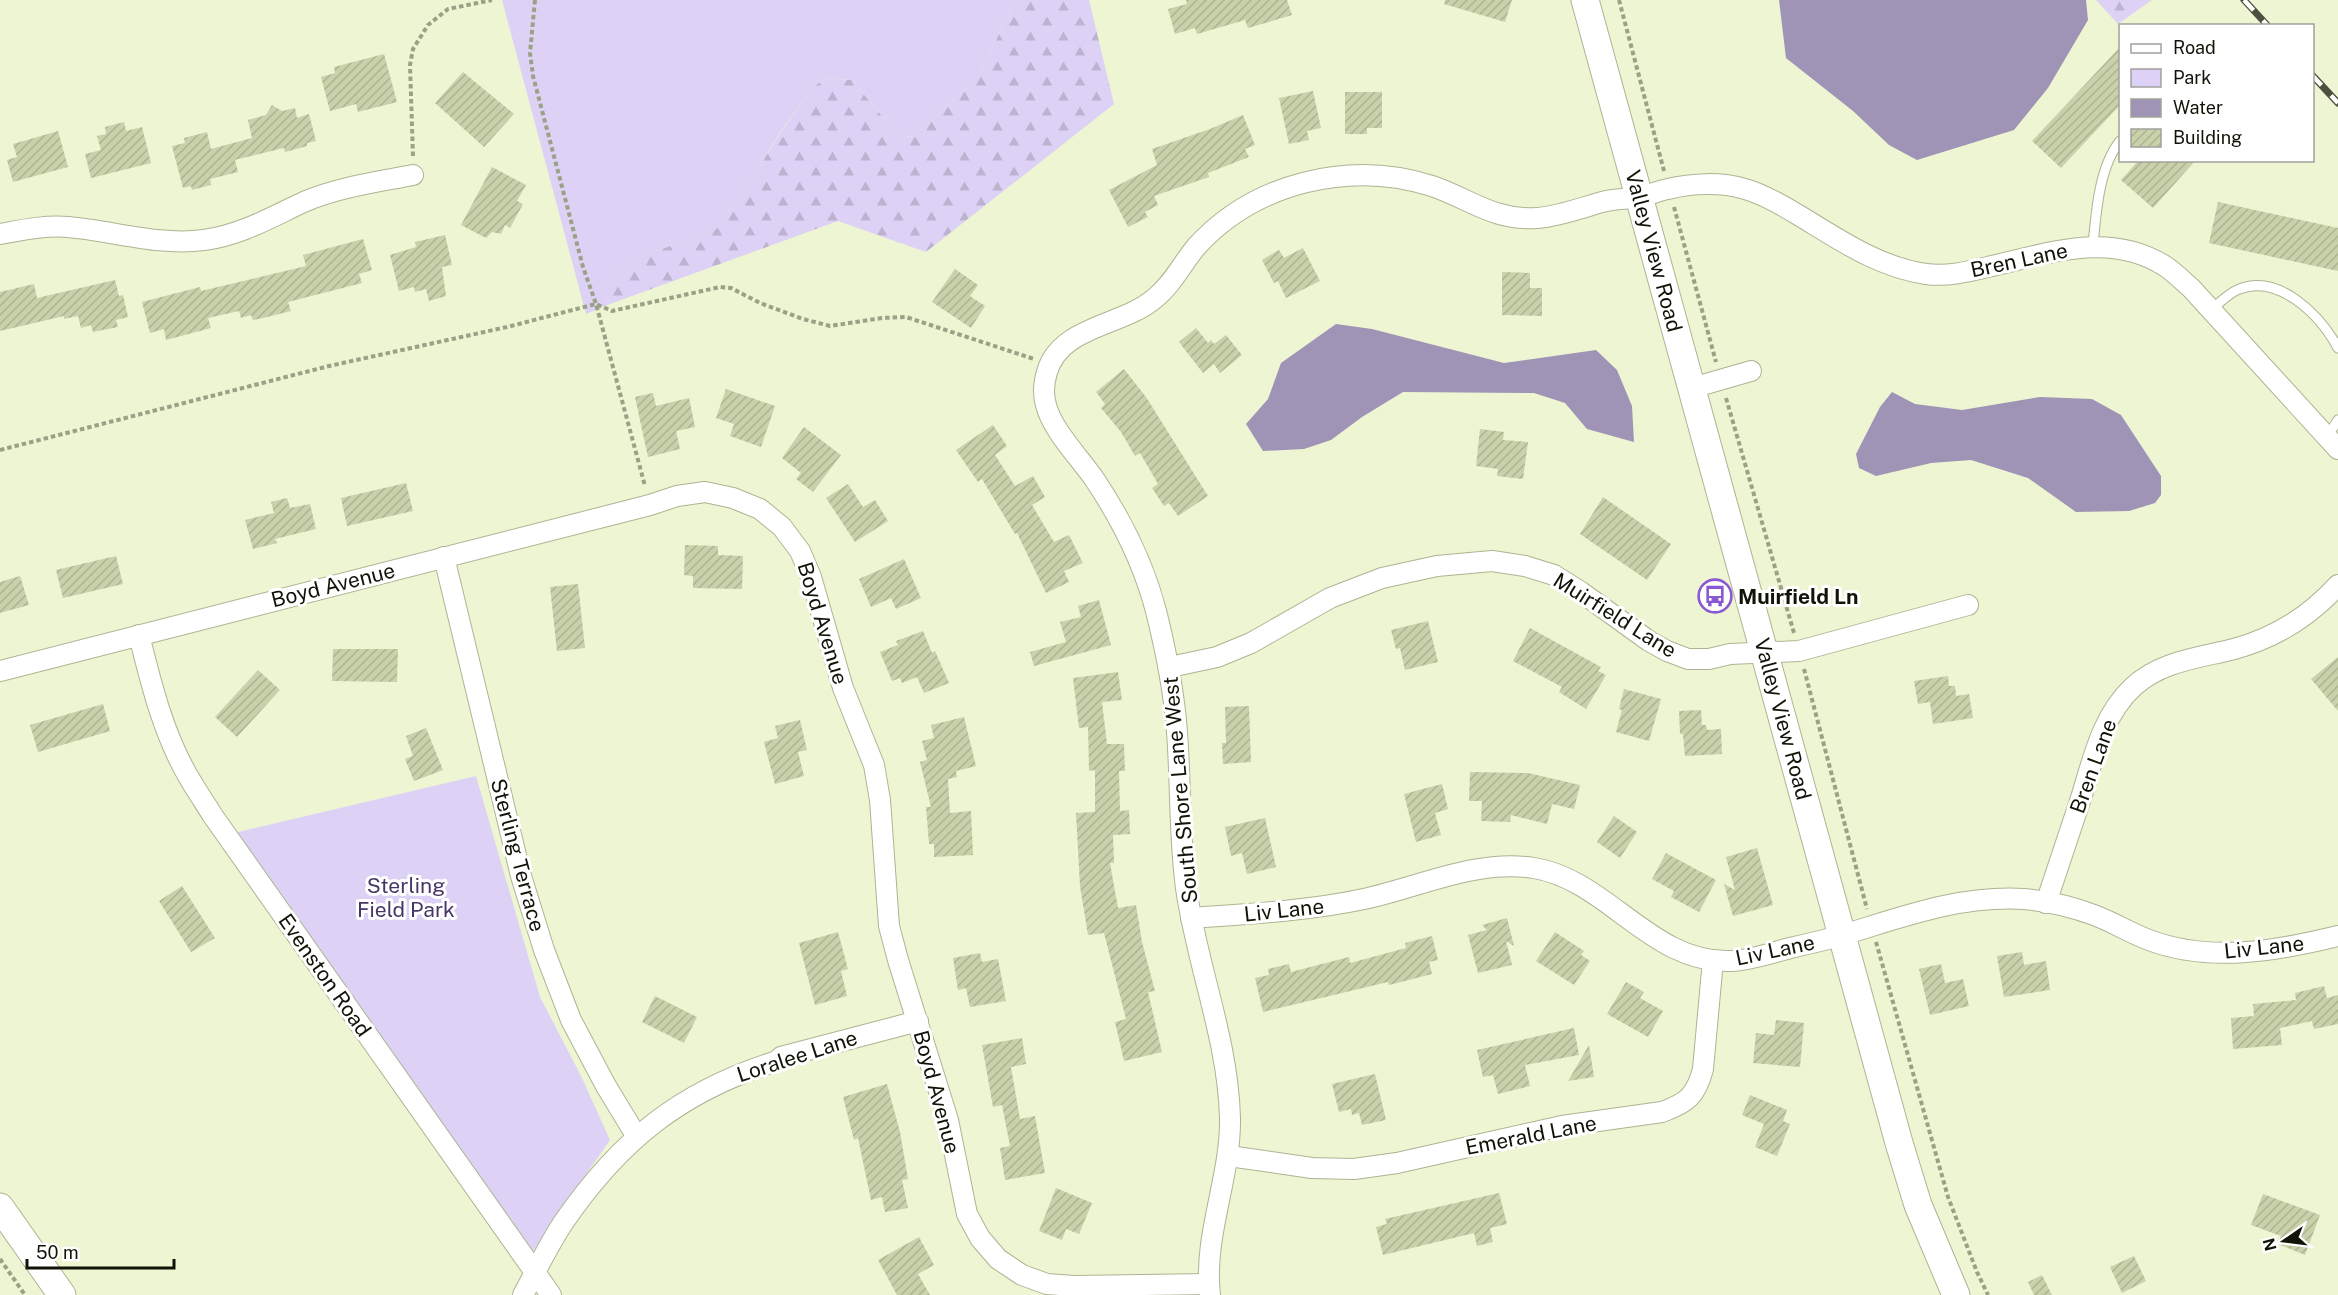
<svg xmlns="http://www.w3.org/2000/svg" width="2338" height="1295" font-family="'Public Sans',sans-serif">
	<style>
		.forest { fill: url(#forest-firs) }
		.park { fill: #ddd2f6 }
		.water { fill: #9f93b6 }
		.building { fill: url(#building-hatch) }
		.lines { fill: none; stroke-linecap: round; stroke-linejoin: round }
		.lane-casing { stroke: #adb493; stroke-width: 11 }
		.street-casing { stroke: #adb493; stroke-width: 22 }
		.secondary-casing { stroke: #adb493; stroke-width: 29 }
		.path { stroke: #9ba186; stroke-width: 4; stroke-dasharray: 4.5 3; stroke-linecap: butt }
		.lane { stroke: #fff; stroke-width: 9 }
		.street { stroke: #fff; stroke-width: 20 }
		.secondary { stroke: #fff; stroke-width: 27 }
		.rail-casing { stroke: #4d503e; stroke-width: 7 }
		.rail { stroke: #fff; stroke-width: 4.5; stroke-dasharray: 14; stroke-linecap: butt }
		.labels { text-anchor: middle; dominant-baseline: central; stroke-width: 6; stroke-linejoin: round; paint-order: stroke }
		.street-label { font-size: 21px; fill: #111307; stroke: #fff }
		.poi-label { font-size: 21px; font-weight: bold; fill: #111307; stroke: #fff; text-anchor: start }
		.park-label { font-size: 21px; fill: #493667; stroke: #fff }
	</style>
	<defs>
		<pattern id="forest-firs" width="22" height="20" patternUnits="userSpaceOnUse" patternTransform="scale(1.5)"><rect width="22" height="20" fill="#ddd2f6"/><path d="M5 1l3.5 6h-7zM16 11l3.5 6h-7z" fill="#bdb3d1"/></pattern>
		<pattern id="building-hatch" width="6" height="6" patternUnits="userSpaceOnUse" patternTransform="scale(1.5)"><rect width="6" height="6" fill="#c9d1aa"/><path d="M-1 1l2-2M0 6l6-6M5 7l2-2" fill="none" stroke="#acb391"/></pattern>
	</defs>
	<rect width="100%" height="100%" fill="#edf5d2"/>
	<!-- forest -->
	<g class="forest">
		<path d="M1015,0H1089L1114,104L926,252L838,221L610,304L603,288L634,259L716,229L752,179L780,133L813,87L826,78L852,80L898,135L907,138L914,136L979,76Z"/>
		<path d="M2096,0H2152L2118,24Z"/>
	</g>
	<!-- park -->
	<g class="park">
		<path d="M502,0H1015L979,76L914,136L906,138L898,135L852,80L826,78L813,87L780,132L752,179L716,229L634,259L603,288L610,304L586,314Z"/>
		<path d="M476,776L540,997L581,1076L610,1140L533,1251L234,833Z"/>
	</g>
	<!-- water -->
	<g class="water">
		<path d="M1779,0H2086L2088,20L2048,88L2014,130L1917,160L1889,145L1853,111L1786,58Z"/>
		<path d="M1336,324L1372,329L1504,363L1596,350L1617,370L1632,406L1634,442L1587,429L1565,403L1534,393L1403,392L1362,417L1331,440L1304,449L1263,451L1246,424L1268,399L1281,363Z"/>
		<path d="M1892,392L1915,404L1962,410L2040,397L2092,399L2121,415L2161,476V495L2155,503L2129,511L2076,512L2028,478L1971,460L1931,463L1876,476L1859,468L1856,454L1880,407Z"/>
	</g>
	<!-- building -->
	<g class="building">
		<path d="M1186,0H1287L1292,15L1248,28L1245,20L1197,34L1195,28L1175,34L1168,9L1187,4Z"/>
		<path d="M1445,0H1512L1505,22L1444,4Z"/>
		<path d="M2121,46V104L2061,168L2032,141Z"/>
		<path d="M384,54L397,102L358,112L356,104L330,111L321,77L335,73L334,67Z"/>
		<path d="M463,72L514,114L484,147L435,103Z"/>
		<path d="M1313,91L1321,128L1307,131L1309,140L1289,144L1279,98Z"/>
		<path d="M1345,92H1382V128H1367V134H1345Z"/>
		<path d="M272,105L282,111L295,108L297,118L309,114L316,141L307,143V146L285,152L284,148L235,160L238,172L210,179L211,185L192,190L191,186L183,188L172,146L185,143L184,138L207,132L211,149L252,138L248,120L266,115Z"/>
		<path d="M1243,115L1255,145L1245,149L1249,157L1208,173L1209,177L1154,196L1158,205L1145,212L1148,217L1128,227L1109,190L1157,165L1152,149L1210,129Z"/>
		<path d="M124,122L126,131L142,127L151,163L91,178L85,154L101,150L97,136L106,134L105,127Z"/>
		<path d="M58,131L68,167L13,182L7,160L17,157L13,144Z"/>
		<path d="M2139,160H2196L2153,208L2121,180Z"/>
		<path d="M492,167L526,185L517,201L523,204L510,228L505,225L501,234L492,232L486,238L461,225Z"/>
		<path d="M2218,202L2338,228V271L2209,243Z"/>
		<path d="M445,235L452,265L442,267L446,296L429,301L426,289L415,292L414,287L399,291L390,255L416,247L415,242Z"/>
		<path d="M363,239L372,270L359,274L362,283L288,302L291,311L263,318L253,320L251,315L241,318L239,311L208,318L211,328L166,340L164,329L150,333L142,302L200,287L201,291L306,266L303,255Z"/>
		<path d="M1303,248L1320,281L1286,298L1278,281L1274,283L1262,260L1279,250L1284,258Z"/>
		<path d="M955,269L978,285L970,296L985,306L971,328L932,302Z"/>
		<path d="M1502,272L1530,273V288H1542V316L1502,315Z"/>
		<path d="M115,280L119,296L123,295L128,317L116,320L118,327L93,332L91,325L81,328L78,316L64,319V316L0,331V292L34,284L37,298Z"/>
		<path d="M1196,328L1208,343L1211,340L1214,344L1226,335L1242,355L1220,373L1214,364L1203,373L1179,342Z"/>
		<path d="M1124,369L1146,397L1208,496L1178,516L1169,503L1164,506L1152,488L1158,484L1140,453L1135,456L1121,432L1101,408L1105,404L1096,392Z"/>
		<path d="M726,389L775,406L761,447L730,436L734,424L716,418Z"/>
		<path d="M653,393L656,406L689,398L695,427L676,431L680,449L648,457L635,397Z"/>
		<path d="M993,425L1007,446L995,455L1015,486L1033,476L1045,497L1032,505L1054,542L1069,535L1083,563L1064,571L1069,582L1046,593L1017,533L1015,534L982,479L978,482L956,450Z"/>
		<path d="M804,427L841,455L813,492L796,479L801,473L782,458Z"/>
		<path d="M1480,429L1504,432L1503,440L1528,442L1523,479L1497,476L1498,469L1476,466Z"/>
		<path d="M406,483L413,511L347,526L341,498Z"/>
		<path d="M848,484L863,507L875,500L888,521L855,542L826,498Z"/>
		<path d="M1603,497L1671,544L1647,580L1580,534Z"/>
		<path d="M287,498L290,508L310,504L316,529L275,539L277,543L253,549L245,520L274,513L271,502Z"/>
		<path d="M685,545L718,546V555L743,556L742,589L693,588V576L684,575Z"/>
		<path d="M116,556L123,584L63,598L56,570Z"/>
		<path d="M904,559L921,598L896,609L891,598L871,607L859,579Z"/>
		<path d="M20,576L29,605L0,613V582Z"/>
		<path d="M578,584L585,648L557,651L550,587Z"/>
		<path d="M1099,600L1111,645L1034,666L1030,652L1066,642L1060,622L1081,617L1078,606Z"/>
		<path d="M1428,621L1438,662L1405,670L1400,648L1396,649L1391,630Z"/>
		<path d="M1530,628L1601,667L1598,671L1606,675L1586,709L1559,692L1562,687L1513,661Z"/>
		<path d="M923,631L932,653L935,651L949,683L924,693L917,677L902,683L900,678L892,681L880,652L898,645L896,641Z"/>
		<path d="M333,649H398L397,682L332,681Z"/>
		<path d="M2338,657V711L2311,679Z"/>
		<path d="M258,670L280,690L237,737L215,717Z"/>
		<path d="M1118,672L1122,700L1102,702L1107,744H1124L1125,771H1119L1120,811L1129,810L1130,834L1113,835L1114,863H1110L1118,908L1136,905L1142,942L1155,991L1148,992L1162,1052L1124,1061L1115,1022L1126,1019L1104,933L1088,935L1080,886L1076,813L1095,812V770L1089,771L1088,727L1079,728L1073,678Z"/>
		<path d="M1948,676L1949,686H1955L1956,696L1969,694L1973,718L1933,724L1930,702L1918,704L1914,681Z"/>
		<path d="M1624,689L1661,699L1649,741L1616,732L1622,710L1619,709Z"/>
		<path d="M103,704L110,731L38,752L30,725Z"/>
		<path d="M1249,706L1251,762L1223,764L1222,743H1226L1225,707Z"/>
		<path d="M1701,710L1702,725H1706L1707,730L1721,729L1722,754L1685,756L1683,734H1680L1679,711Z"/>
		<path d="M964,717L976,766L956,771L957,777L948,779L950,813L971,811L973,855L934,857V844H929L926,807H931L920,762L927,760L922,741L934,738L931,725Z"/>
		<path d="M800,720L807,750L798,752L804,776L775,784L764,742L778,738L775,726Z"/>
		<path d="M426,728L443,770L414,781L405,759L413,756L406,736Z"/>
		<path d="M1470,772L1528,773L1580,785L1574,809L1552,804L1547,824L1511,815L1510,822L1481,821L1482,801H1469Z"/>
		<path d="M1442,784L1448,809L1435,813L1441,835L1416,842L1404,794Z"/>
		<path d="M1614,816L1637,832L1620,858L1597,842Z"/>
		<path d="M1265,818L1276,867L1247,874L1242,853L1231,856L1225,827Z"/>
		<path d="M1757,848L1773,905L1733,916L1724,884L1735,890L1726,857Z"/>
		<path d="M1666,853L1716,880L1699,912L1671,897L1674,891L1652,879Z"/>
		<path d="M182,886L215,938L191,952L159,901Z"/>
		<path d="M1507,918L1514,946L1506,941L1512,965L1478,973L1468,935L1487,930L1482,925Z"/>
		<path d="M838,932L848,969L841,971L847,996L815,1005L799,943Z"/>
		<path d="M1555,932L1584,951L1581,955L1590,961L1574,985L1536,961Z"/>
		<path d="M1432,936L1438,960L1429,962L1432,974L1389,985L1388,982L1263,1012L1255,978L1269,975L1268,969L1289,964L1291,972L1349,957L1350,963L1406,948L1405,943Z"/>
		<path d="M2022,952L2024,965L2046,961L2050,990L2004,997L1997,956Z"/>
		<path d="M980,953L982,962L998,959L1006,1001L970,1007L966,988L958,990L953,958Z"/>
		<path d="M1941,964L1945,983L1963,979L1969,1006L1930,1015L1919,969Z"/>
		<path d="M1626,982L1644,992L1640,998L1663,1011L1648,1037L1607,1014Z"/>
		<path d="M2324,986L2327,998L2338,995V1024L2314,1029L2312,1021L2280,1028L2282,1045L2233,1049L2231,1018L2254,1016L2253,1004L2296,1000L2295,993Z"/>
		<path d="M655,996L697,1017L684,1043L642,1022Z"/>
		<path d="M1776,1020L1804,1023L1800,1067L1753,1063L1756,1033L1774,1035Z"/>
		<path d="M1574,1028L1579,1055L1525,1065L1530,1086L1498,1094L1493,1075L1483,1077L1477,1050Z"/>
		<path d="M1022,1038L1026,1064L1011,1067L1020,1119L1035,1116L1045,1173L1005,1180L1000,1148L1010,1146L1002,1105L993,1107L982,1045Z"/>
		<path d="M1589,1045L1594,1077L1568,1081Z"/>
		<path d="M1375,1074L1386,1120L1362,1125L1359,1113L1352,1115L1351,1109L1339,1112L1332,1084Z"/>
		<path d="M887,1084L900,1132L908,1179L902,1180L908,1208L885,1212L882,1197L871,1200L858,1138L854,1140L843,1097Z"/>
		<path d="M1750,1095L1787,1110L1783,1121L1790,1124L1777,1156L1755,1147L1764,1124L1742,1115Z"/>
		<path d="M1056,1188L1092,1203L1079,1234L1066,1229L1062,1240L1039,1231Z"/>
		<path d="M1499,1193L1507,1224L1490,1228L1493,1242L1477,1246L1474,1233L1383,1255L1376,1227L1387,1224L1385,1219Z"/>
		<path d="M2263,1194L2320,1215L2305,1255L2278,1244L2281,1236L2251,1225Z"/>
		<path d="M919,1237L934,1265L918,1274L930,1295H897L878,1260Z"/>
		<path d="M2134,1256L2146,1281L2122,1293L2110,1267Z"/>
		<path d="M2042,1275L2052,1295H2034L2028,1282Z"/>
	</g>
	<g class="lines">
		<defs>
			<g id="lane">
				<path d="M2093,245C2096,213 2099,167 2120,141"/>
				<path d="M2211,310C2218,304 2228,294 2237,290C2278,272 2320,315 2338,348"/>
				<path d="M2327,437L2338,420"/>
			</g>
			<g id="street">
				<path d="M0,234C22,230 45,225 68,227C114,231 158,246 204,240C242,235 273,216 306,201C340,187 377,182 413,175"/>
				<path d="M1692,388L1751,371"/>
				<path d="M444,557L521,876L544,950L571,1020L606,1086L637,1137"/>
				<path d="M139,635C151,683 163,733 188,776C196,790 205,803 213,816L551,1295"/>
				<path d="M1170,667L1217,657L1251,643L1330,598L1382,578L1437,566L1492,561L1525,566L1554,575L1581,592L1649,641L1667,651L1688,659H1709L1730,654L1799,651L1968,605"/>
				<path d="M0,671L650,505L677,496L705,492L733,498L760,509L782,527L800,551L811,577L843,688L874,765L880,800L889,926L898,960L948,1120L967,1214L980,1238L998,1259L1022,1275L1047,1284L1074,1286L1209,1284"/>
				<path d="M2046,903C2058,868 2069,833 2081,798C2093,759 2102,716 2133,687C2161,661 2199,658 2234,649C2275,638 2309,617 2338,585"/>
				<path d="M1191,918C1249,914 1307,911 1364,899C1420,887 1476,859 1534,868C1608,880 1651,964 1731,961C1751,960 1771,953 1790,948C1808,944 1825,940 1843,935C1902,917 1960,895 2024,899C2047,901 2073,907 2094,915C2113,922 2130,933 2149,940C2210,963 2277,951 2338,936"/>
				<path d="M1229,1156L1312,1168L1354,1169L1397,1163L1562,1126L1662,1112C1687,1103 1696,1096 1703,1069L1713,960"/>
				<path d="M523,1295C536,1271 548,1246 563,1223C620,1140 681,1091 777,1061L781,1057L918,1021"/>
				<path d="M1210,1295C1203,1235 1231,1178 1230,1118C1228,1039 1197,966 1186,888C1179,836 1181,784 1177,732C1174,691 1166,651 1156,611C1144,565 1121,519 1095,480C1080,458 1052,430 1046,405C1043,395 1044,382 1047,372C1060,326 1122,326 1154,299C1172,285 1182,264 1196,247C1255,182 1350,160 1432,186C1470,199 1494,221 1537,218C1560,216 1581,208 1602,202C1614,199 1624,199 1636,198C1647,196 1657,191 1668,189C1692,183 1721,182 1745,189C1763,194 1780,204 1795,213C1837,238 1877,267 1926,274C1948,277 1971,271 1992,266C2050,253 2110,231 2165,266C2174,272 2183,281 2191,288L2338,449"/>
			</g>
			<g id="secondary">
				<path d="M1585,0L1899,1143L1918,1205L1956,1295"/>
				<path d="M0,1207L62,1295"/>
			</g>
		</defs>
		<!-- lane casing -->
		<use href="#lane" class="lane-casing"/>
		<!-- street casing -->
		<use href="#street" class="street-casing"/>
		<!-- secondary casing -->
		<use href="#secondary" class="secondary-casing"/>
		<!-- path -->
		<g class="path">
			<path d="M535,0L530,53L533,76L583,267L596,304L645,486"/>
			<path d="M1619,0L1664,171"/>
			<path d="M413,156L410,65L413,49L428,25L448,9L492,0"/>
			<path d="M1674,207L1716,362"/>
			<path d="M1726,398L1794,633"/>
			<path d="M0,450L329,366L507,327L596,304L612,311L720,287L731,288L760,303L803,319L830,326L882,318L906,317L1034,359"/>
			<path d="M1804,669L1867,909"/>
			<path d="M1876,942L1948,1197L1977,1272L1988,1295"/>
			<path d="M0,1259L25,1295"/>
		</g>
		<!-- lane -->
		<use href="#lane" class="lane"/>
		<!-- street -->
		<use href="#street" class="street"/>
		<!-- secondary -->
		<use href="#secondary" class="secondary"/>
		<defs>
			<g id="rail">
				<path d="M2244,0L2268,26"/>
				<path d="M2312,75L2338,103"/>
			</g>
		</defs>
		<!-- rail casing -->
		<use href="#rail" class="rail-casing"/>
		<!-- rail -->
		<use href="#rail" class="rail"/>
	</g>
	<!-- icons -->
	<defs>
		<symbol id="bus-ring" viewBox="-11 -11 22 22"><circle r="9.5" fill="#fff" stroke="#8a58d0" stroke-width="1.5"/><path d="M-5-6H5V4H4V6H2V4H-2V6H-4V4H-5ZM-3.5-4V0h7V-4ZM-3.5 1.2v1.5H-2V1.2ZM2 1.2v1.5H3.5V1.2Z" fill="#8a58d0"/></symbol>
	</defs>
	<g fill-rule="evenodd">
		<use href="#bus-ring" x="1696" y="577" width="38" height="38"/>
	</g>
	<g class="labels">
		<!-- street labels -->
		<g class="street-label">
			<text transform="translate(1654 251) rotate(75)">Valley View Road</text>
			<text transform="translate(2019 260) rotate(-12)">Bren Lane</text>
			<text transform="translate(333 585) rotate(-14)">Boyd Avenue</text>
			<text transform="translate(1615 615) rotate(32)">Muirfield Lane</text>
			<text transform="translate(823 623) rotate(73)">Boyd Avenue</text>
			<text transform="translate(1783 719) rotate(75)">Valley View Road</text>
			<text transform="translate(2093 766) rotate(-70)">Bren Lane</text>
			<text transform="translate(1180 790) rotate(-95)">South Shore Lane West</text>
			<text transform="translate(518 855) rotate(75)">Sterling Terrace</text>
			<text transform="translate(1284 910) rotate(-6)">Liv Lane</text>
			<text transform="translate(2264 947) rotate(-6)">Liv Lane</text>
			<text transform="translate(1775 950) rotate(-12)">Liv Lane</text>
			<text transform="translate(325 975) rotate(55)">Evenston Road</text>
			<text transform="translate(797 1056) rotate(-18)">Loralee Lane</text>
			<text transform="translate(937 1092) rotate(75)">Boyd Avenue</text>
			<text transform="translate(1531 1135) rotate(-11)">Emerald Lane</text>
		</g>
		<!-- poi labels -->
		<g class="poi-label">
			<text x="1738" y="596">Muirfield Ln</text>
		</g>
		<!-- park labels -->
		<g class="park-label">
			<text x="406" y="885">Sterling<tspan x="406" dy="24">Field Park</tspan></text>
		</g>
	</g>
	<!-- legend -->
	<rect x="2119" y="24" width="195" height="138" fill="#ffffff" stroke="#a0a19c" stroke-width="1.5"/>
	<rect x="2131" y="44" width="30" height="9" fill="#ffffff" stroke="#a0a19c" stroke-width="1.5"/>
	<text x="2173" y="54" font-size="18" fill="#111307">Road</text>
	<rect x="2131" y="69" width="30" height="18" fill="#ddd2f6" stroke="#a0a19c" stroke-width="1.5"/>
	<text x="2173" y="84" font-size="18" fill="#111307">Park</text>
	<rect x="2131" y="99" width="30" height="18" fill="#9f93b6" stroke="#a0a19c" stroke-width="1.5"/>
	<text x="2173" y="114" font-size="18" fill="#111307">Water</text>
	<rect x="2131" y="129" width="30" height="18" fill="url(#building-hatch)" stroke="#a0a19c" stroke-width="1.5"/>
	<text x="2173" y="144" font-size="18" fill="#111307">Building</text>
	<!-- north arrow -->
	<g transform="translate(2284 1241) rotate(256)" stroke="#ffffff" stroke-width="4.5" paint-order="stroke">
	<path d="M0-4.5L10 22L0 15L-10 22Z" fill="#111307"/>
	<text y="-9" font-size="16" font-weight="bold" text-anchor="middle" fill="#111307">N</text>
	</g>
	<!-- scale -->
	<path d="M27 1259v9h147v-9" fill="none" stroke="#111307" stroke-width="3"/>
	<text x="36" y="1259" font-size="18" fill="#111307" stroke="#ffffff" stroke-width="4.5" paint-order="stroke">50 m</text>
</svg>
